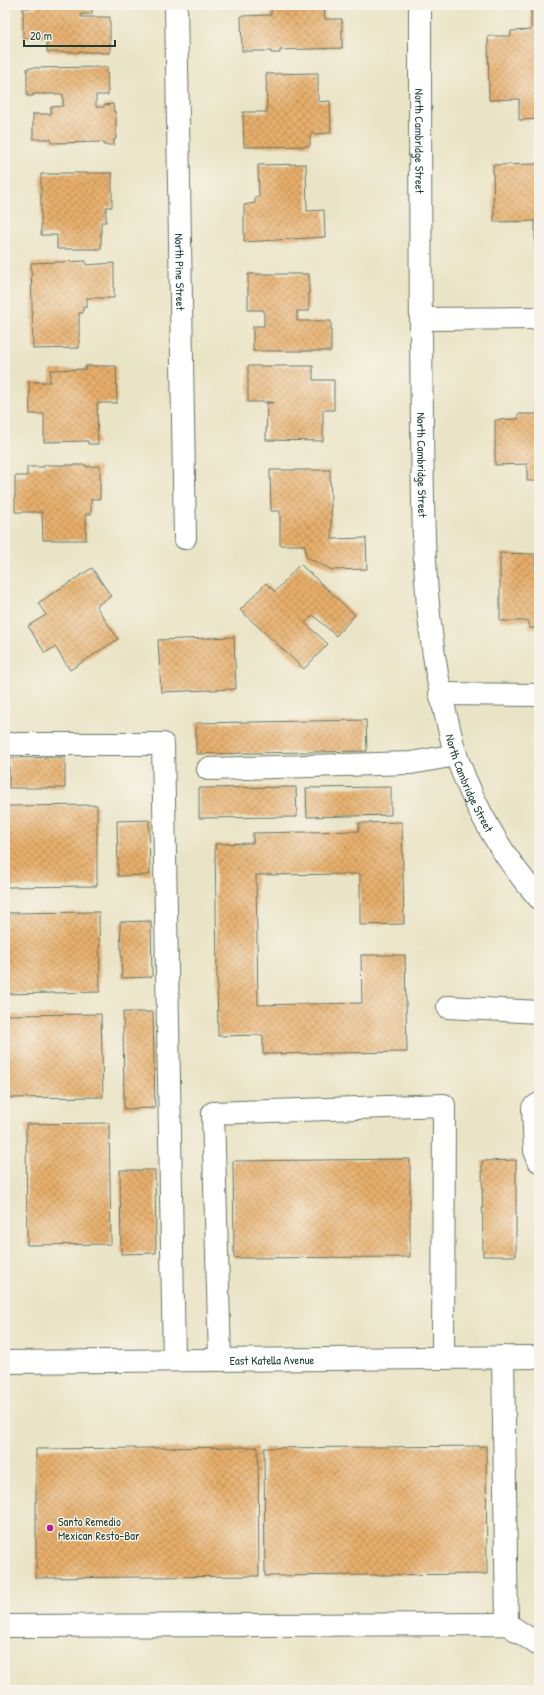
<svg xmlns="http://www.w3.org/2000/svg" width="544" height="1695" font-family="'Patrick Hand',sans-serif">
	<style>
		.building { fill: url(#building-cross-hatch) }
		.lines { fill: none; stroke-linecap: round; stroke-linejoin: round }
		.minor-casing { stroke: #667767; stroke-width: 24 }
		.major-casing { stroke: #667767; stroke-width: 24 }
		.minor { stroke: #fff; stroke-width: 22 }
		.major { stroke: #fff; stroke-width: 22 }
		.poi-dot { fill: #b5179e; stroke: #f7f3e8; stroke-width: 1.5 }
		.labels { text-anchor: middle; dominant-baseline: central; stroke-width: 3; stroke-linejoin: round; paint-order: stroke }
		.street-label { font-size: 12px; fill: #1f3d34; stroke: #f7f3e8 }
		.poi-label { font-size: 12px; fill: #1f3d34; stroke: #f7f3e8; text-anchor: start }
	</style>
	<defs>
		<pattern id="building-cross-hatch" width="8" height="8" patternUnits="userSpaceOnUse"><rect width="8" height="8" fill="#e7ae6a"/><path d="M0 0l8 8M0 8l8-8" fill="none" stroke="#bb8f58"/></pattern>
	</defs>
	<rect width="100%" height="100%" fill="#f7f3e8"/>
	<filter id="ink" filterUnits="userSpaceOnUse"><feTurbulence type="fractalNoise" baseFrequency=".025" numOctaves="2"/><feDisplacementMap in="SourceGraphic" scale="8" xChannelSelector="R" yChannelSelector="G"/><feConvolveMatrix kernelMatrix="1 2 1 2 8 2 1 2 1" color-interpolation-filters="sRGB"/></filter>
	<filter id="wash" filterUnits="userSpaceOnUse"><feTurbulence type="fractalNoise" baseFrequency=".012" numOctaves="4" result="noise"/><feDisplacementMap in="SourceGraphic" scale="16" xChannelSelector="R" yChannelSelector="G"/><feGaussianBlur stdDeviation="0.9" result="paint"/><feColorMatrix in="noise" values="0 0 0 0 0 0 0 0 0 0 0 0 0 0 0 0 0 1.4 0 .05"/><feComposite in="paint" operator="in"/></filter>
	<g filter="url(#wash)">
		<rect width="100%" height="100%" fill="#eae4c6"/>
		<g id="blocks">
			<!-- building -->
			<g class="building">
				<path d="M36,5H92V14H81V17H110V53H101V52H47V38H23V8H36Z"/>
				<path d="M278,5H324L325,19H342V48L280,50V53H271V51H242L241,16L271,15V8H278Z"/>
				<path d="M531,5H539V119L519,120V99L489,100L488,36H511V31L531,30Z"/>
				<path d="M107,67L108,95H96V107H104V105L113,104L114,112H116V139H114V145H104V142L51,143V139H33V114H51V107L63,106V94H33V96H27V68Z"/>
				<path d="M318,73V102L330,101L331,133L310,134V146L244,147L243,112H267L266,74Z"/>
				<path d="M306,164L307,211L324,210L325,237L244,242V205L255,203V197H259L258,165Z"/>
				<path d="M539,164V249H535V221L494,222L493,165Z"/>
				<path d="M58,173H112V207H106V222H101V249H57V235H41V174H58Z"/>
				<path d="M86,261V265L114,263V298H87V307H83V313H79V348L33,349L31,263Z"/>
				<path d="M248,274H309V311H297V321H331V351H253V326H264V310H248Z"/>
				<path d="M86,366H116L117,403H97L98,444H88V441L44,442V414H30L29,382H50V370L86,369Z"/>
				<path d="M248,366H313V380H334V410H323V441L266,440L267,403H273V402H248Z"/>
				<path d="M537,384H539V481H527V464L495,465V420L518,419V414H537Z"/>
				<path d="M44,465H86V467L100,466V499H91V514H86V540H43L42,512H15V476H27V467H44Z"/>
				<path d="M270,470H330L332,539L366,538L367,569L332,570L306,557L305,545H280V511H271Z"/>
				<path d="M500,553L535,554V574H539V628H529V621H500Z"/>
				<path d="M300,564L355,615L336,636L313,615L305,623L328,644L304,669L240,610L266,583L275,592Z"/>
				<path d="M92,568L111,596L96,606L118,639L70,670L55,647L45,653L28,626L46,615L38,603Z"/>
				<path d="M234,637L236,689L161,692L158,640Z"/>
				<path d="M366,720L367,751L196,754V723Z"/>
				<path d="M65,757V788H9V758Z"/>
				<path d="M296,787L297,817L199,818V788Z"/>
				<path d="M391,787V815L307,817L306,788Z"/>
				<path d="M97,805V886L5,887V806Z"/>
				<path d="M149,820L150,875L118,876L117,821Z"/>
				<path d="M402,822L404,924L360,925V874L256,875L258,1005L362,1003L361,955H405L407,1052L263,1054V1035L218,1036L215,844L253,843V833L359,831V823Z"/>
				<path d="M99,912L100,992L5,994V913Z"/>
				<path d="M151,921L152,977L122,978L120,922Z"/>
				<path d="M123,1012H153L155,1108L124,1109Z"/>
				<path d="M101,1014L103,1097L5,1098V1015Z"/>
				<path d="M109,1123L111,1244L27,1245L26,1124Z"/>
				<path d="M410,1159V1257L234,1258L233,1161Z"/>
				<path d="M516,1160V1256H483L482,1161Z"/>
				<path d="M120,1170H155L156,1253L121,1254Z"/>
				<path d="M486,1446L487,1574L265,1576L264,1448Z"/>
				<path d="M258,1447L259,1576L36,1578V1449Z"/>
			</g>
		</g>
	</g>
	<g filter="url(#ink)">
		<use href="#blocks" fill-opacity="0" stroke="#667767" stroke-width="1"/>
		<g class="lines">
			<defs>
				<g id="minor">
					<path id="s1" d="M176,5L185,538"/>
					<path id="s2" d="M420,5C420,144 420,282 422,421C423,520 422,623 447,720C450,731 452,744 456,755C474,807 503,858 539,898"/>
					<path d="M421,319L539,318"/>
					<path d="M440,694L539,695"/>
					<path d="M5,744H163L174,1360"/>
					<path d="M208,769L411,763L456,755"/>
					<path d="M448,1007L539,1012"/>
					<path d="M539,1104L533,1108L535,1151L539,1161"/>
					<path d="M503,1357L507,1624"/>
					<path d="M220,1359L213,1113L444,1105L443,1357"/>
					<path d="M5,1626L507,1624L539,1645"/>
				</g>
				<g id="major">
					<path id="s3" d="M5,1362L539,1357"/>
				</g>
			</defs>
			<!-- minor casing -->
			<use href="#minor" class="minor-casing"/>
			<!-- major casing -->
			<use href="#major" class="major-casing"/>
			<!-- minor -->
			<use href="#minor" class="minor"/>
			<!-- major -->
			<use href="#major" class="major"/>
		</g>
	</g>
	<!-- markers -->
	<circle class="poi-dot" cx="50" cy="1528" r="4"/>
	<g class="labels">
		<!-- street labels -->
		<g class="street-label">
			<text stroke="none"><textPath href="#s2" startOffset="136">North Cambridge Street</textPath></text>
			<text stroke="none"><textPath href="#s1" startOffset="267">North Pine Street</textPath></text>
			<text stroke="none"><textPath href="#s2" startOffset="460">North Cambridge Street</textPath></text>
			<text stroke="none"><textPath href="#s2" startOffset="784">North Cambridge Street</textPath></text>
			<text stroke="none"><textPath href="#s3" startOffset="267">East Katella Avenue</textPath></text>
		</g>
		<!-- poi labels -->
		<g class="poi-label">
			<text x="58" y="1521">Santo Remedio<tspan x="58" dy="14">Mexican Resto-Bar</tspan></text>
		</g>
	</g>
	<!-- margin -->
	<rect width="544" height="1695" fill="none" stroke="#f7f3e8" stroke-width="20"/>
	<!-- scale -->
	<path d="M24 40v6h91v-6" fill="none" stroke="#1f3d34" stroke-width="2"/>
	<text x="30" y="40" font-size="12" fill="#1f3d34" stroke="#f7f3e8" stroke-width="3" paint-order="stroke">20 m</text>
</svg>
